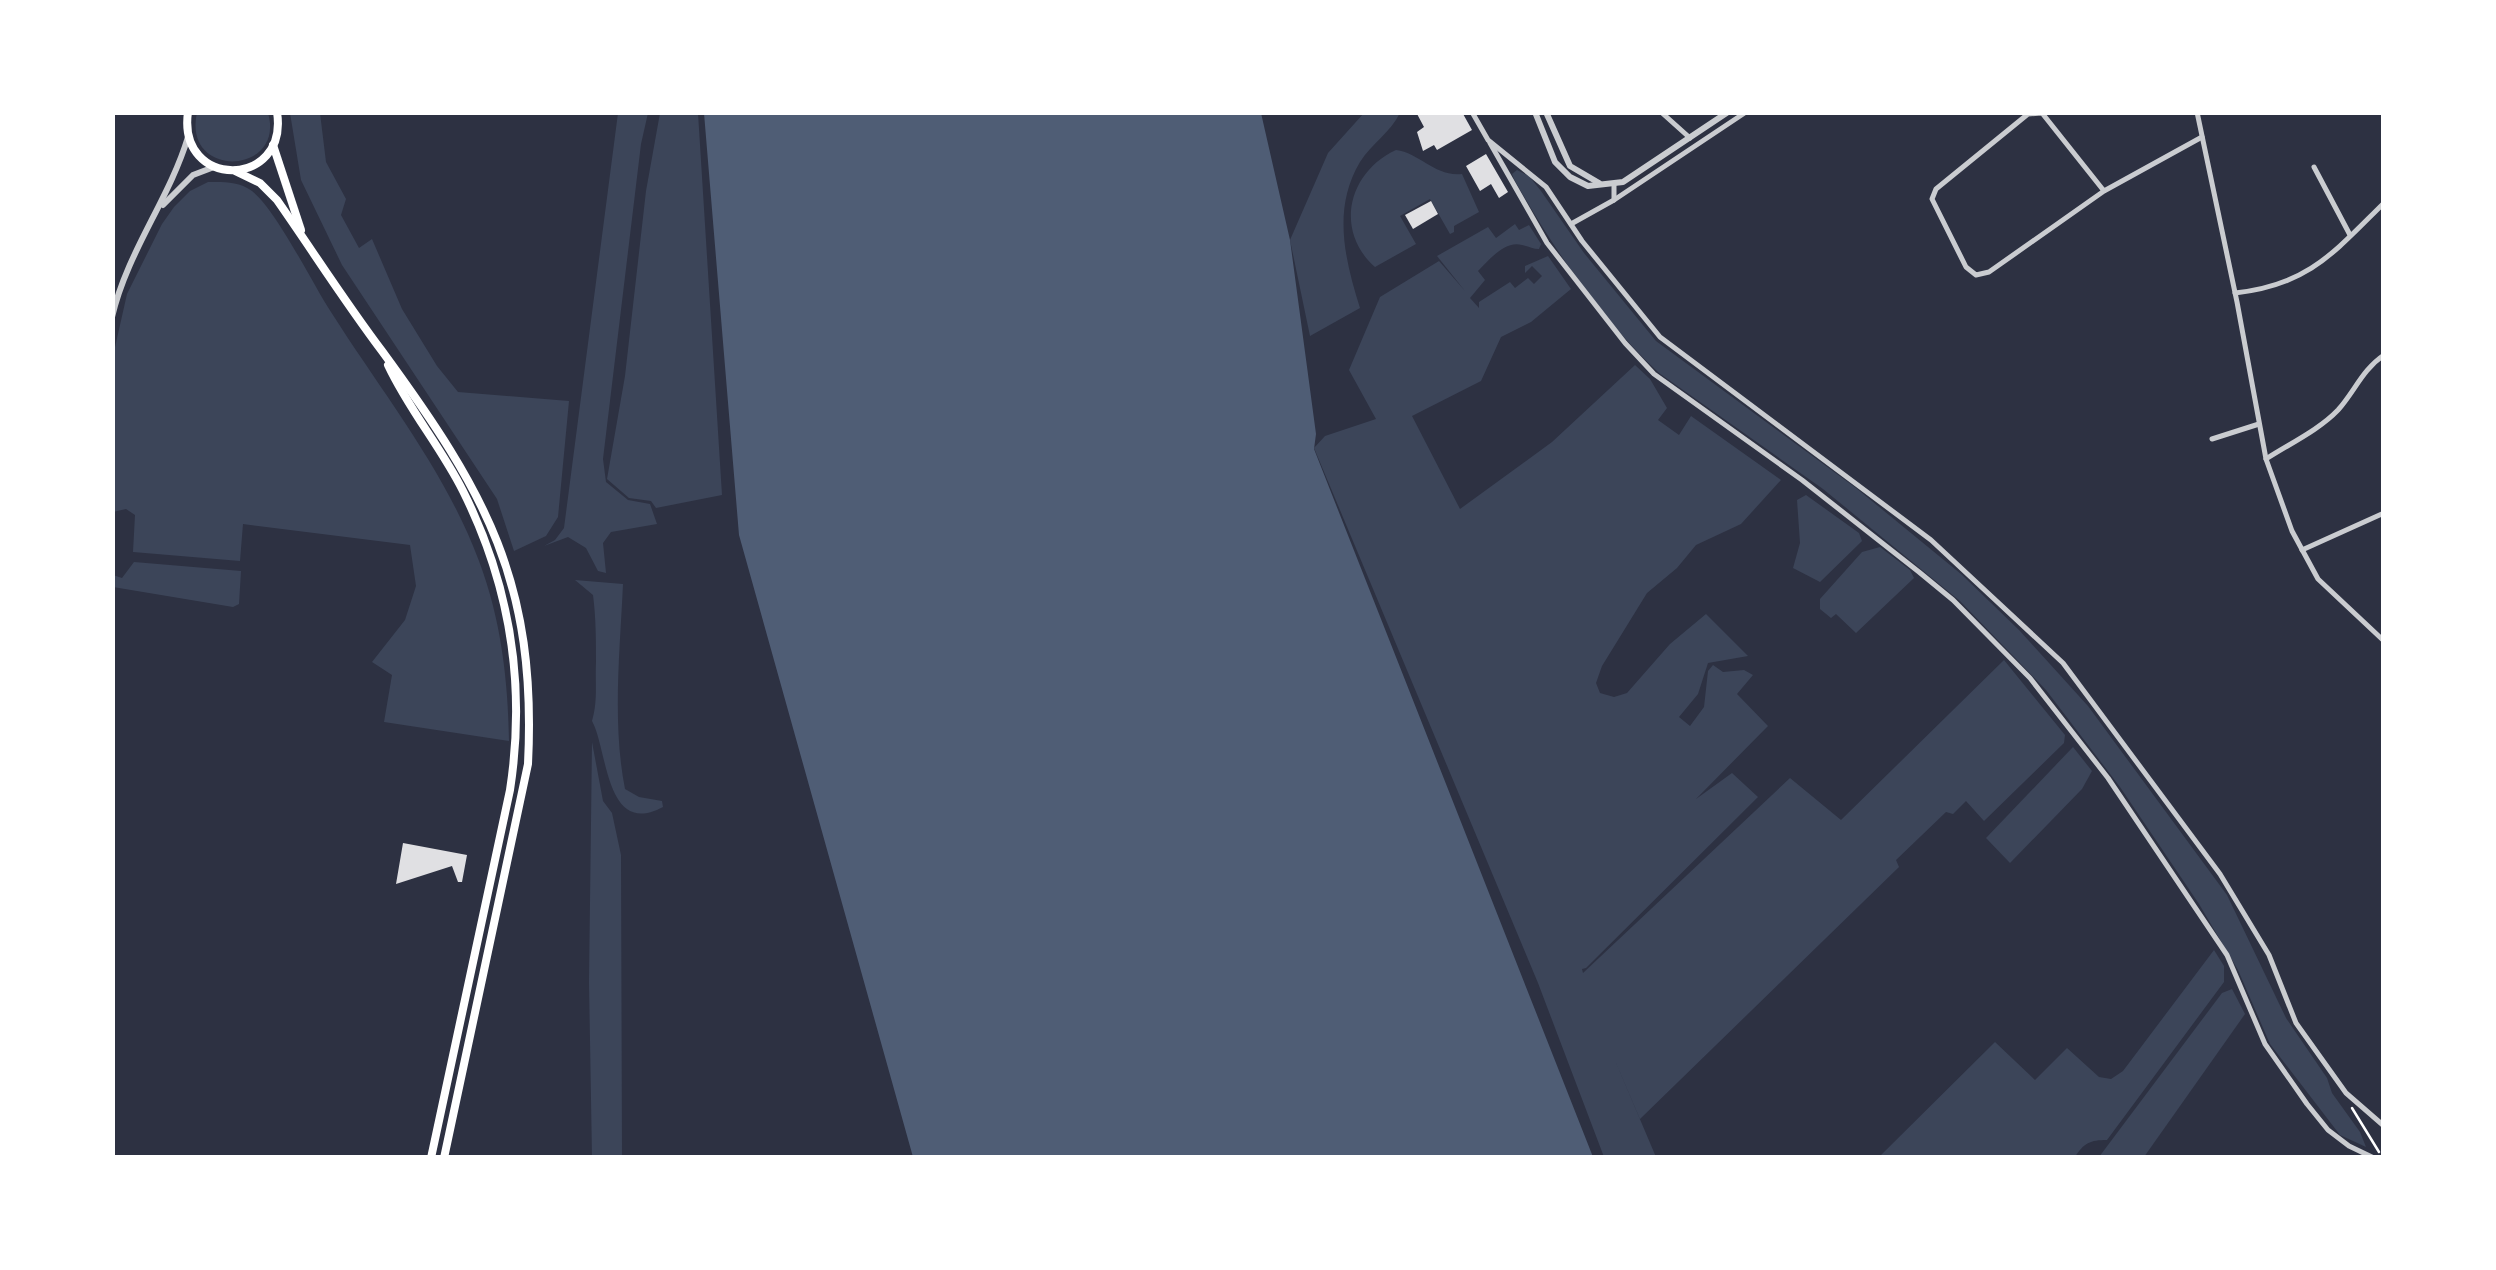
<svg xmlns="http://www.w3.org/2000/svg" width="2496" height="1270" font-family="'Source Sans 3',sans-serif">
	<style>
		.green { fill: #3c4559 }
		.water { fill: #4f5d75 }
		.building { fill: #e0e0e3 }
		.lines { fill: none; stroke-linecap: round; stroke-linejoin: round }
		.path { stroke: #fff; stroke-width: 2.5 }
		.minor { stroke: #caccd0; stroke-width: 5 }
		.tertiary { stroke: #caccd0; stroke-width: 6 }
		.primary { stroke: #fff; stroke-width: 8 }
	</style>
	<rect width="100%" height="100%" fill="#2d3142"/>
	<!-- green -->
	<g class="green">
		<path d="M197,113H268C286,175 182,180 197,113Z"/>
		<path d="M290,113H320L326,162L346,199L341,215L359,248L372,239L402,309L437,366L458,392L569,401L558,517L546,536L514,551L497,499L342,265L301,180Z"/>
		<path d="M618,113H648L641,144L603,459L606,482L628,500L650,504L657,524L611,532L603,543L606,573L598,571L586,548L568,537L544,546L555,540L564,528Z"/>
		<path d="M660,113H698L722,495L656,508L651,501L629,498L607,479L625,376L646,191Z"/>
		<path d="M1364,113H1400C1390,133 1372,143 1360,162C1332,209 1345,260 1360,308L1310,336L1290,240L1328,153Z"/>
		<path d="M1396,150C1420,153 1435,177 1462,174L1479,212L1454,226V232L1450,234L1430,199L1400,216L1416,244L1375,267C1334,231 1348,172 1396,150Z"/>
		<path d="M1517,170L1529,176L1541,191L1584,253L1656,341L1856,488L1961,574L2019,630L2088,706L2227,895L2286,1018L2327,1078L2332,1093L2360,1132L2366,1147L2340,1135L2270,1044L2238,970L2199,904L2120,787L2046,690L1960,601L1823,489L1659,373C1601,319 1553,248 1514,179L1512,174Z"/>
		<path d="M208,182C224,182 238,181 252,191C277,211 312,283 331,312C383,394 445,470 479,561C501,619 508,680 509,741L384,722L392,675L372,662L405,620L416,586L410,545L243,524L240,561L133,552L135,515L126,509L113,512V356L127,294L162,224L174,207L190,191Z"/>
		<path d="M1515,224L1519,230L1529,225L1541,244L1539,249C1533,249 1528,246 1522,245C1505,240 1489,260 1478,271L1485,280L1470,298L1479,308V302L1510,282L1515,288L1528,278L1534,284L1542,276L1532,266L1525,273V266L1548,256L1571,289L1531,322L1501,337L1481,381L1412,416L1460,509L1552,442L1635,365L1650,379L1667,408L1658,420L1679,435L1691,416L1781,480L1741,524L1696,545L1677,568L1647,593L1602,666L1596,683L1600,693L1614,697L1627,693L1670,644L1706,614L1748,656L1708,663L1698,694L1679,717L1690,726L1704,707L1708,671L1713,665L1723,672L1744,670L1753,675L1737,694L1768,726L1696,799L1732,773L1758,797L1586,968L1582,969L1583,973L1790,778L1841,820L2004,660L2065,735L2064,743L1984,821L1966,801L1953,814L1946,812L1896,860L1899,867L1640,1119L1611,1051L1656,1157H1604L1538,983L1314,448L1325,436L1376,419L1349,370L1380,297L1439,261L1465,291L1437,256L1488,227L1496,238Z"/>
		<path d="M1806,495L1859,533L1862,541L1820,582L1793,568L1800,543L1797,500Z"/>
		<path d="M1880,547L1910,570L1914,578L1856,633L1836,614L1831,618L1820,609V599L1862,552Z"/>
		<path d="M134,562L241,571L239,604L233,607L113,587V575L122,578Z"/>
		<path d="M575,580L623,584C620,651 612,723 625,789L639,797L662,801L663,807C605,838 608,750 592,721C598,700 595,684 596,662C596,639 596,619 593,595Z"/>
		<path d="M592,742L603,801L612,813L621,855L622,1157H592L589,982Z"/>
		<path d="M2073,747L2092,771L2082,789L2010,863L1986,838Z"/>
		<path d="M2214,950L2224,966V982L2107,1140C2090,1140 2084,1143 2075,1157H1879L1995,1042L2035,1080L2067,1048L2099,1077L2111,1079L2123,1071Z"/>
		<path d="M2232,989L2245,1014L2144,1157H2099L2222,993Z"/>
	</g>
	<!-- water -->
	<path class="water" d="M704,113H1261L1290,240L1316,434L1314,449L1593,1157H913L739,535Z"/>
	<!-- building -->
	<g class="building">
		<path d="M1416,112H1462L1472,130L1437,150L1434,145L1423,151L1417,132L1424,127Z"/>
		<path d="M1486,154L1508,192L1499,198L1491,184L1480,191L1466,166Z"/>
		<path d="M1431,201L1438,214L1413,229L1405,215Z"/>
		<path d="M403,843L467,855L462,882H458L452,866L396,884Z"/>
	</g>
	<g class="lines">
		<!-- path -->
		<path class="path" d="M2352,1108L2379,1152"/>
		<!-- minor -->
		<g class="minor">
			<path d="M1472,112L1488,140L1546,187L1582,241L1660,337L1931,540L2063,663L2220,874L2269,955L2296,1023L2346,1093L2384,1126"/>
			<path d="M1661,112L1690,138"/>
			<path d="M2197,112L2237,302L2266,459L2292,531L2318,579L2384,641"/>
			<path d="M1490,143L1547,243L1625,343L1654,374L1802,480L1919,572L1953,600L2030,678L2108,778L2227,955L2265,1044L2307,1104L2328,1130L2349,1146L2374,1158"/>
			<path d="M2314,167L2350,235"/>
			<path d="M2104,191L2042,113L2028,114L1936,189L1932,199L1966,267L1976,275L1989,272L2104,191L2202,137"/>
			<path d="M1614,200L1746,112"/>
			<path d="M1571,224L1614,200V185"/>
			<path d="M2235,293C2309,285 2334,252 2384,203"/>
			<path d="M2212,439L2259,424"/>
			<path d="M2266,459C2289,444 2319,430 2338,410C2355,391 2362,370 2384,355"/>
			<path d="M2302,550L2384,513"/>
		</g>
		<!-- tertiary -->
		<g class="tertiary">
			<path d="M1535,112L1555,162L1570,177L1588,186L1623,182L1728,112"/>
			<path d="M1546,112L1570,166L1599,183"/>
			<path d="M163,205L193,175L214,167"/>
			<path d="M112,317C127,252 169,200 188,137"/>
		</g>
		<!-- primary -->
		<g class="primary">
			<path d="M188,112C177,190 289,189 277,112"/>
			<path d="M273,145L301,230"/>
			<path d="M235,171L260,183L277,200C312,250 345,302 382,351C486,493 537,582 528,764L444,1158"/>
			<path d="M388,365C409,410 441,447 463,491C510,585 526,686 510,790L431,1158"/>
		</g>
	</g>
	<!-- border -->
	<rect width="2496" height="1270" fill="none" stroke="#ffffff" stroke-width="230"/>
</svg>
